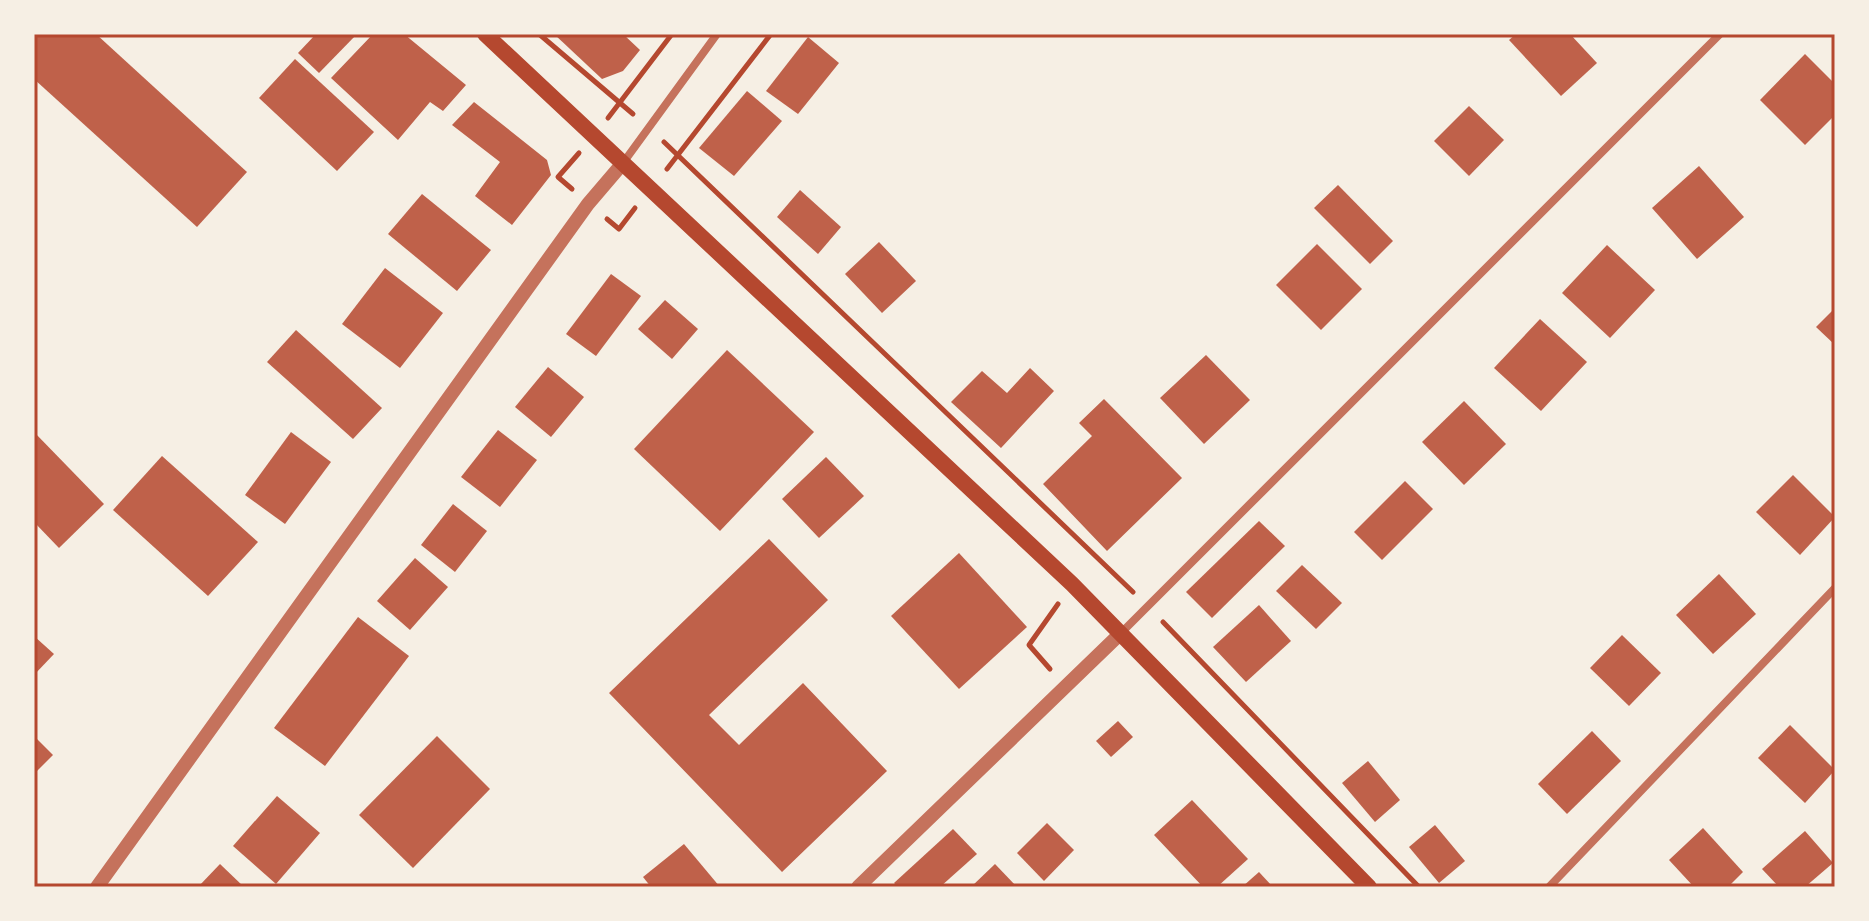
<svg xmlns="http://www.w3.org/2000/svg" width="1869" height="921" font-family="Spectral,serif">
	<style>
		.building { fill: #bf614a }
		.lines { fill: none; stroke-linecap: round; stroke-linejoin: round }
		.path { stroke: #b5482f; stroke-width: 5 }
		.minor { stroke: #c5725c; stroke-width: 8 }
		.tertiary { stroke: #c5725c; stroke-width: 14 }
		.secondary { stroke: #b5482f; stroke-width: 16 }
		.neatline { fill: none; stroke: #b5482f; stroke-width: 3 }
	</style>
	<rect width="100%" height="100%" fill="#f6efe4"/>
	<!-- building -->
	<g class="building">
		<path d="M34,34H96L247,172L197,227L34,79Z"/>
		<path d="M316,34H357L319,73L298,53Z"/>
		<path d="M373,34H404L466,85L443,111L430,102L398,140L331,78Z"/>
		<path d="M554,34H623L640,50L623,71L602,79Z"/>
		<path d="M1516,34H1570L1597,63L1561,96L1509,40Z"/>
		<path d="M808,37L839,63L798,114L766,91Z"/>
		<path d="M1805,54L1835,84V115L1805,145L1760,100Z"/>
		<path d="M295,59L374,132L337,171L259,98Z"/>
		<path d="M747,91L782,121L734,176L699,148Z"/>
		<path d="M474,102L547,160L551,175L512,225L475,196L500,162L452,125Z"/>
		<path d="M1469,106L1504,140L1469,176L1434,141Z"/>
		<path d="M1699,166L1744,217L1697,259L1652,208Z"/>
		<path d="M1338,185L1393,241L1370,264L1314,208Z"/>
		<path d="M800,190L841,227L818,254L777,217Z"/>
		<path d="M422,194L491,250L457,291L388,234Z"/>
		<path d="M879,242L916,281L882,313L845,274Z"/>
		<path d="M1317,244L1362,289L1321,330L1276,285Z"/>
		<path d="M1607,245L1655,290L1610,338L1562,293Z"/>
		<path d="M385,268L443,313L400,368L342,324Z"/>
		<path d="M611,274L641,296L596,356L566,334Z"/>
		<path d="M665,300L698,329L672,359L638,329Z"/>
		<path d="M1835,308V345L1816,327Z"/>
		<path d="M1540,319L1587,362L1541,411L1494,368Z"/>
		<path d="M296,330L382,408L353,439L267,362Z"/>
		<path d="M727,350L814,432L720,531L634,449Z"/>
		<path d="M1206,355L1250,400L1204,444L1160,398Z"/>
		<path d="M548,367L584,397L551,437L515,407Z"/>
		<path d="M1030,368L1054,391L1001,448L951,402L982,371L1007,393Z"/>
		<path d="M1104,399L1182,478L1107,551L1043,484L1092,436L1079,423Z"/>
		<path d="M1464,401L1506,444L1464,485L1422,442Z"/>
		<path d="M498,430L537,460L500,507L461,477Z"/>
		<path d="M34,432L104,504L59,548L34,522Z"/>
		<path d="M291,432L331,462L285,524L245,495Z"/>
		<path d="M162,456L258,542L208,596L113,510Z"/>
		<path d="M826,457L864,496L819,538L782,499Z"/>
		<path d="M1793,475L1835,517L1800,555L1756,512Z"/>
		<path d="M1405,481L1433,509L1382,560L1354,532Z"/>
		<path d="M453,504L487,531L455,572L421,545Z"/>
		<path d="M1259,521L1285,546L1212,618L1186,592Z"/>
		<path d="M769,539L828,600L709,715L739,745L803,683L887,771L782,872L609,693Z"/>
		<path d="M959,553L1027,627L959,689L891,616Z"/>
		<path d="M415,558L448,587L410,630L377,601Z"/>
		<path d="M1302,565L1342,603L1316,629L1276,591Z"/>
		<path d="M1719,574L1756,614L1713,654L1676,615Z"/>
		<path d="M1259,605L1291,641L1246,682L1213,647Z"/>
		<path d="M358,617L409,656L325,766L274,728Z"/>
		<path d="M1622,635L1661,673L1629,706L1590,668Z"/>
		<path d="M34,636L54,654L34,675Z"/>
		<path d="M1118,721L1133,737L1111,757L1096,741Z"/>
		<path d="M1790,725L1835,770L1805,803L1758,758Z"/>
		<path d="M1592,731L1621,761L1567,814L1538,784Z"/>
		<path d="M34,736L53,755L34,774Z"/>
		<path d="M437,736L490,789L413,868L359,815Z"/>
		<path d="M1368,761L1400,800L1375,822L1342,783Z"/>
		<path d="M277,796L320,833L276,884L233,846Z"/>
		<path d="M1192,800L1248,859L1217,887H1203L1154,835Z"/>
		<path d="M1047,823L1074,850L1044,881L1017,853Z"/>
		<path d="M1435,825L1465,861L1439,883L1409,847Z"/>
		<path d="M1703,828L1743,872L1728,887H1694L1669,860Z"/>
		<path d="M953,829L977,854L940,887H898L894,883Z"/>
		<path d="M1805,831L1833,863L1805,887H1779L1762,869Z"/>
		<path d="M684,844L720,887H651L643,877Z"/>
		<path d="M220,864L244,887H198Z"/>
		<path d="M995,864L1017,887H971Z"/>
		<path d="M1259,872L1273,887H1242Z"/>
	</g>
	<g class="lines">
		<!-- path -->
		<g class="path">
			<path d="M539,34L633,114"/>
			<path d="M608,118L672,34"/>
			<path d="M664,142L1133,592"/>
			<path d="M667,169L771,34"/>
			<path d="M572,189L558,177L579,153"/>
			<path d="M607,219L619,229L635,208"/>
			<path d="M1163,622L1419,887"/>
			<path d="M1050,669L1029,645L1058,604"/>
		</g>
		<!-- minor -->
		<g class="minor">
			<path d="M623,163L717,34"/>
			<path d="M1122,632L1720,34"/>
			<path d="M1549,887L1835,588"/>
		</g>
		<!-- tertiary -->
		<g class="tertiary">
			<path d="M97,887L588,204L623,163"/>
			<path d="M858,887L1122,632"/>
		</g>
		<!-- secondary -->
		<path class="secondary" d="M485,34L1072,584L1369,887"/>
	</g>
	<!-- border -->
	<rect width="1869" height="921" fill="none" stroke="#f6efe4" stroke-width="72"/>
	<rect x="36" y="36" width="1797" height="849" class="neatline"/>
</svg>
